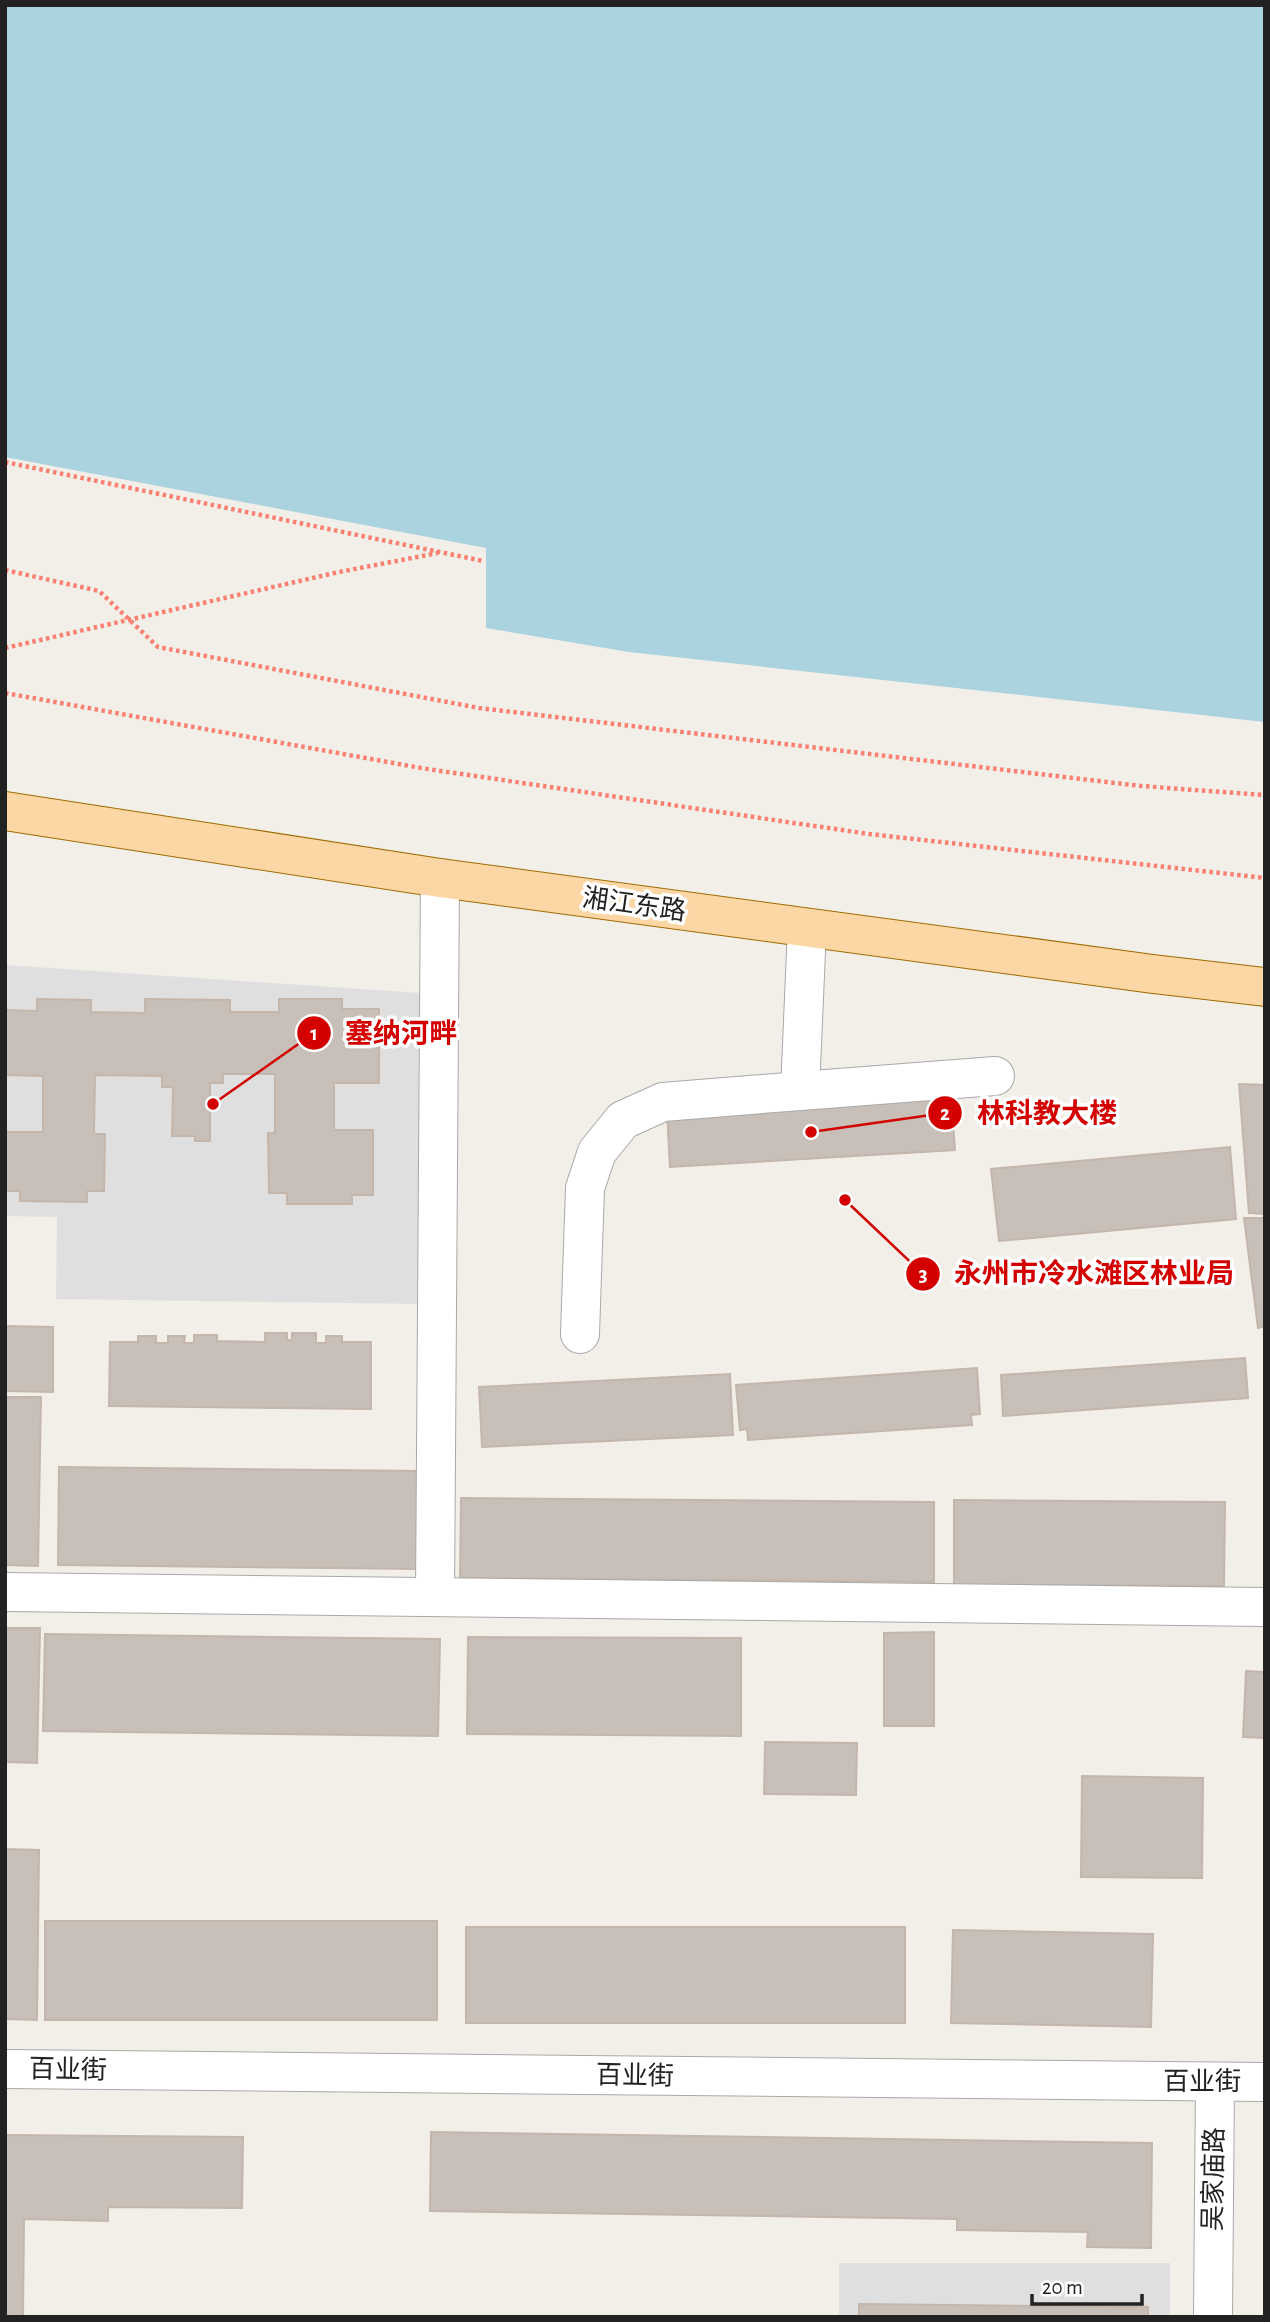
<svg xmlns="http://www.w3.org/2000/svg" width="1270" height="2322" font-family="'Alegreya Sans','Noto Sans SC',sans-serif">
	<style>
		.residential { fill: #e0dfdf }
		.water { fill: #aad3df }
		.building { fill: #c7bfb8; stroke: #c4b6ab; stroke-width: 2 }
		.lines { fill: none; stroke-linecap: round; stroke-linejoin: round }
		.minor-casing { stroke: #a9a9a9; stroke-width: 40 }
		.major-casing { stroke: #a06b00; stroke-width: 40 }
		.path { stroke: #fa8072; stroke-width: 4.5; stroke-dasharray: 3.5 3.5; stroke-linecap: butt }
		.minor { stroke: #fff; stroke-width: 38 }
		.major { stroke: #fcd6a4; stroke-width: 38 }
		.labels { text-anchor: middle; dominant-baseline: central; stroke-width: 7; stroke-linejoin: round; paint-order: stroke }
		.street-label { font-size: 26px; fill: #222; stroke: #fff }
		.leader { fill: none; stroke: #d40000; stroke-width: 2.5 }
		.callout-dot { fill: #d40000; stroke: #fff; stroke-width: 2.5 }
		.mark-label { font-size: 21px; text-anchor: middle; font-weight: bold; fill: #fff }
		.callout-label { font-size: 28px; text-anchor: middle; font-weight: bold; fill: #d40000; stroke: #fff; stroke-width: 7; stroke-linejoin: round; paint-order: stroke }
	</style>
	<rect width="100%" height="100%" fill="#f2efe9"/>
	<!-- residential -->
	<g class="residential">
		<path d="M5,965L421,993L423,1304L56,1299L57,1217L5,1216Z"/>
		<rect x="839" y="2263" width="331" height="54"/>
	</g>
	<!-- water -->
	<path class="water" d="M5,5H1265V722L629,652L486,628V548L5,457Z"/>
	<!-- building -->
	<g class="building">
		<path d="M37,999L91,1000V1012L145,1013V999L230,1000V1012H279V999H342V1009H379V1083H334V1130H373V1195H352V1204H287V1193H269L268,1133H275V1074H223V1083H210V1141H195V1136H172L173,1087H162V1076L95,1075L94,1134H105L104,1191H87V1202L20,1201V1191H5V1132H43V1076L5,1075V1010L37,1011Z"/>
		<path d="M1239,1084L1265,1085V1214L1249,1213Z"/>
		<path d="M951,1096L955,1150L670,1167L667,1113Z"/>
		<path d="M1230,1147L1236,1219L999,1241L991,1169Z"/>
		<path d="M1244,1218H1265V1326L1258,1328Z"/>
		<path d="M5,1326L53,1327V1392L5,1391Z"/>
		<path d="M265,1333H287V1340H292V1333H316V1343H326V1336H342V1342H371V1409L109,1406L110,1342H138V1336H156V1343H168V1336H185L184,1343H194V1335H217V1341L265,1342Z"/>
		<path d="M1245,1358L1248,1398L1003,1416L1001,1375Z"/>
		<path d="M977,1368L980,1414L971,1415L972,1425L748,1440L747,1429L740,1430L736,1385Z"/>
		<path d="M730,1374L733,1435L482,1447L479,1387Z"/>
		<path d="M5,1397H41L38,1566L5,1565Z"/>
		<path d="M59,1467L421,1471V1569L58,1565Z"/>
		<path d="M461,1498L934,1502V1582L460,1578Z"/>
		<path d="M954,1500L1225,1502L1224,1586L954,1585Z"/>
		<path d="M5,1628H40L37,1763L5,1762Z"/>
		<path d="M934,1632V1726H884V1633Z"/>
		<path d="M45,1634L440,1639L438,1736L43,1731Z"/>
		<path d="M468,1637L741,1638V1736L467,1734Z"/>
		<path d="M1246,1671L1265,1672V1738L1243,1737Z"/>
		<path d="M765,1742L857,1743L856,1795L764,1794Z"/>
		<path d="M1082,1776L1203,1778L1202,1878L1081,1877Z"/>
		<path d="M5,1849L39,1850L37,2020L5,2019Z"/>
		<rect x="45" y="1921" width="392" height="99"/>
		<rect x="466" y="1927" width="439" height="96"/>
		<path d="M953,1930L1153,1934L1151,2027L951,2023Z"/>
		<path d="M431,2132L1152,2143L1151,2248L1087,2247L1088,2232L957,2230V2219L430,2211Z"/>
		<path d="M5,2135L243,2137L242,2208L108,2207V2221L24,2219L23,2317H5Z"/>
		<path d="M859,2304L1148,2307V2317H859Z"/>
	</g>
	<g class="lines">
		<defs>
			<g id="minor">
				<path d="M800,1091L995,1076"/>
				<path d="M580,1334L585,1188L597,1152L623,1120L663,1102L800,1091L807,928"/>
				<path d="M5,1592L1265,1607"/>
				<path d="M435,1597L440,878"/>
				<path d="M5,2069L1265,2082"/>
				<path d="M1213,2317L1215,2082"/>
			</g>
			<path id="major" d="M5,811L440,878L1153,974L1265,987"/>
		</defs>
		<!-- minor casing -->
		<use href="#minor" class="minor-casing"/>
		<!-- major casing -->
		<use href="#major" class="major-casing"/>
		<!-- path -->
		<g class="path">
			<path d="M5,462L483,561"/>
			<path d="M5,570L99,591L158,647L479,708L1141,786L1265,795"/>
			<path d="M5,648L339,572L438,553"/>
			<path d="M5,693L421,768L869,834L1265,878"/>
		</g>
		<!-- minor -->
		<use href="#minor" class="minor"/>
		<!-- major -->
		<use href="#major" class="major"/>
	</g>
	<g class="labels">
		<!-- street labels -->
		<g class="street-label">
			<text transform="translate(634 905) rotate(8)">湘江东路</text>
			<text transform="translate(68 2070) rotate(1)">百业街</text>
			<text transform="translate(635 2076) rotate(1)">百业街</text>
			<text x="1202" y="2082">百业街</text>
			<text transform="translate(1214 2179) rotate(-89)">吴家庙路</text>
		</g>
	</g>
	<!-- callouts -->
	<path class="leader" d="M213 1104L314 1033M811 1132L945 1113M845 1200L923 1274"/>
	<g class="callout-dot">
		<circle cx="213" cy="1104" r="7"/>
		<circle cx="811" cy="1132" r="7"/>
		<circle cx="845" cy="1200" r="7"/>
		<circle cx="314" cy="1033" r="18"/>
		<circle cx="945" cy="1113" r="18"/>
		<circle cx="923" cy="1274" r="18"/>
	</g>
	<g class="mark-label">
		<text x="314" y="1040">1</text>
		<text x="945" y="1120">2</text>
		<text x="923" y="1281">3</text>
	</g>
	<g class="callout-label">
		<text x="401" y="1043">塞纳河畔</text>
		<text x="1047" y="1123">林科教大楼</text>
		<text x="1094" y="1283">永州市冷水滩区林业局</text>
	</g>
	<!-- border -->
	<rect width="1270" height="2322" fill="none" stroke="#222222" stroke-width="14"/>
	<!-- scale -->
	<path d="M1032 2294v10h110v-10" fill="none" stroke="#222222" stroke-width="3.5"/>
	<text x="1042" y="2294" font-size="21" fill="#222222" stroke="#ffffff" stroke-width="5" paint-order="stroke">20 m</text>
</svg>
